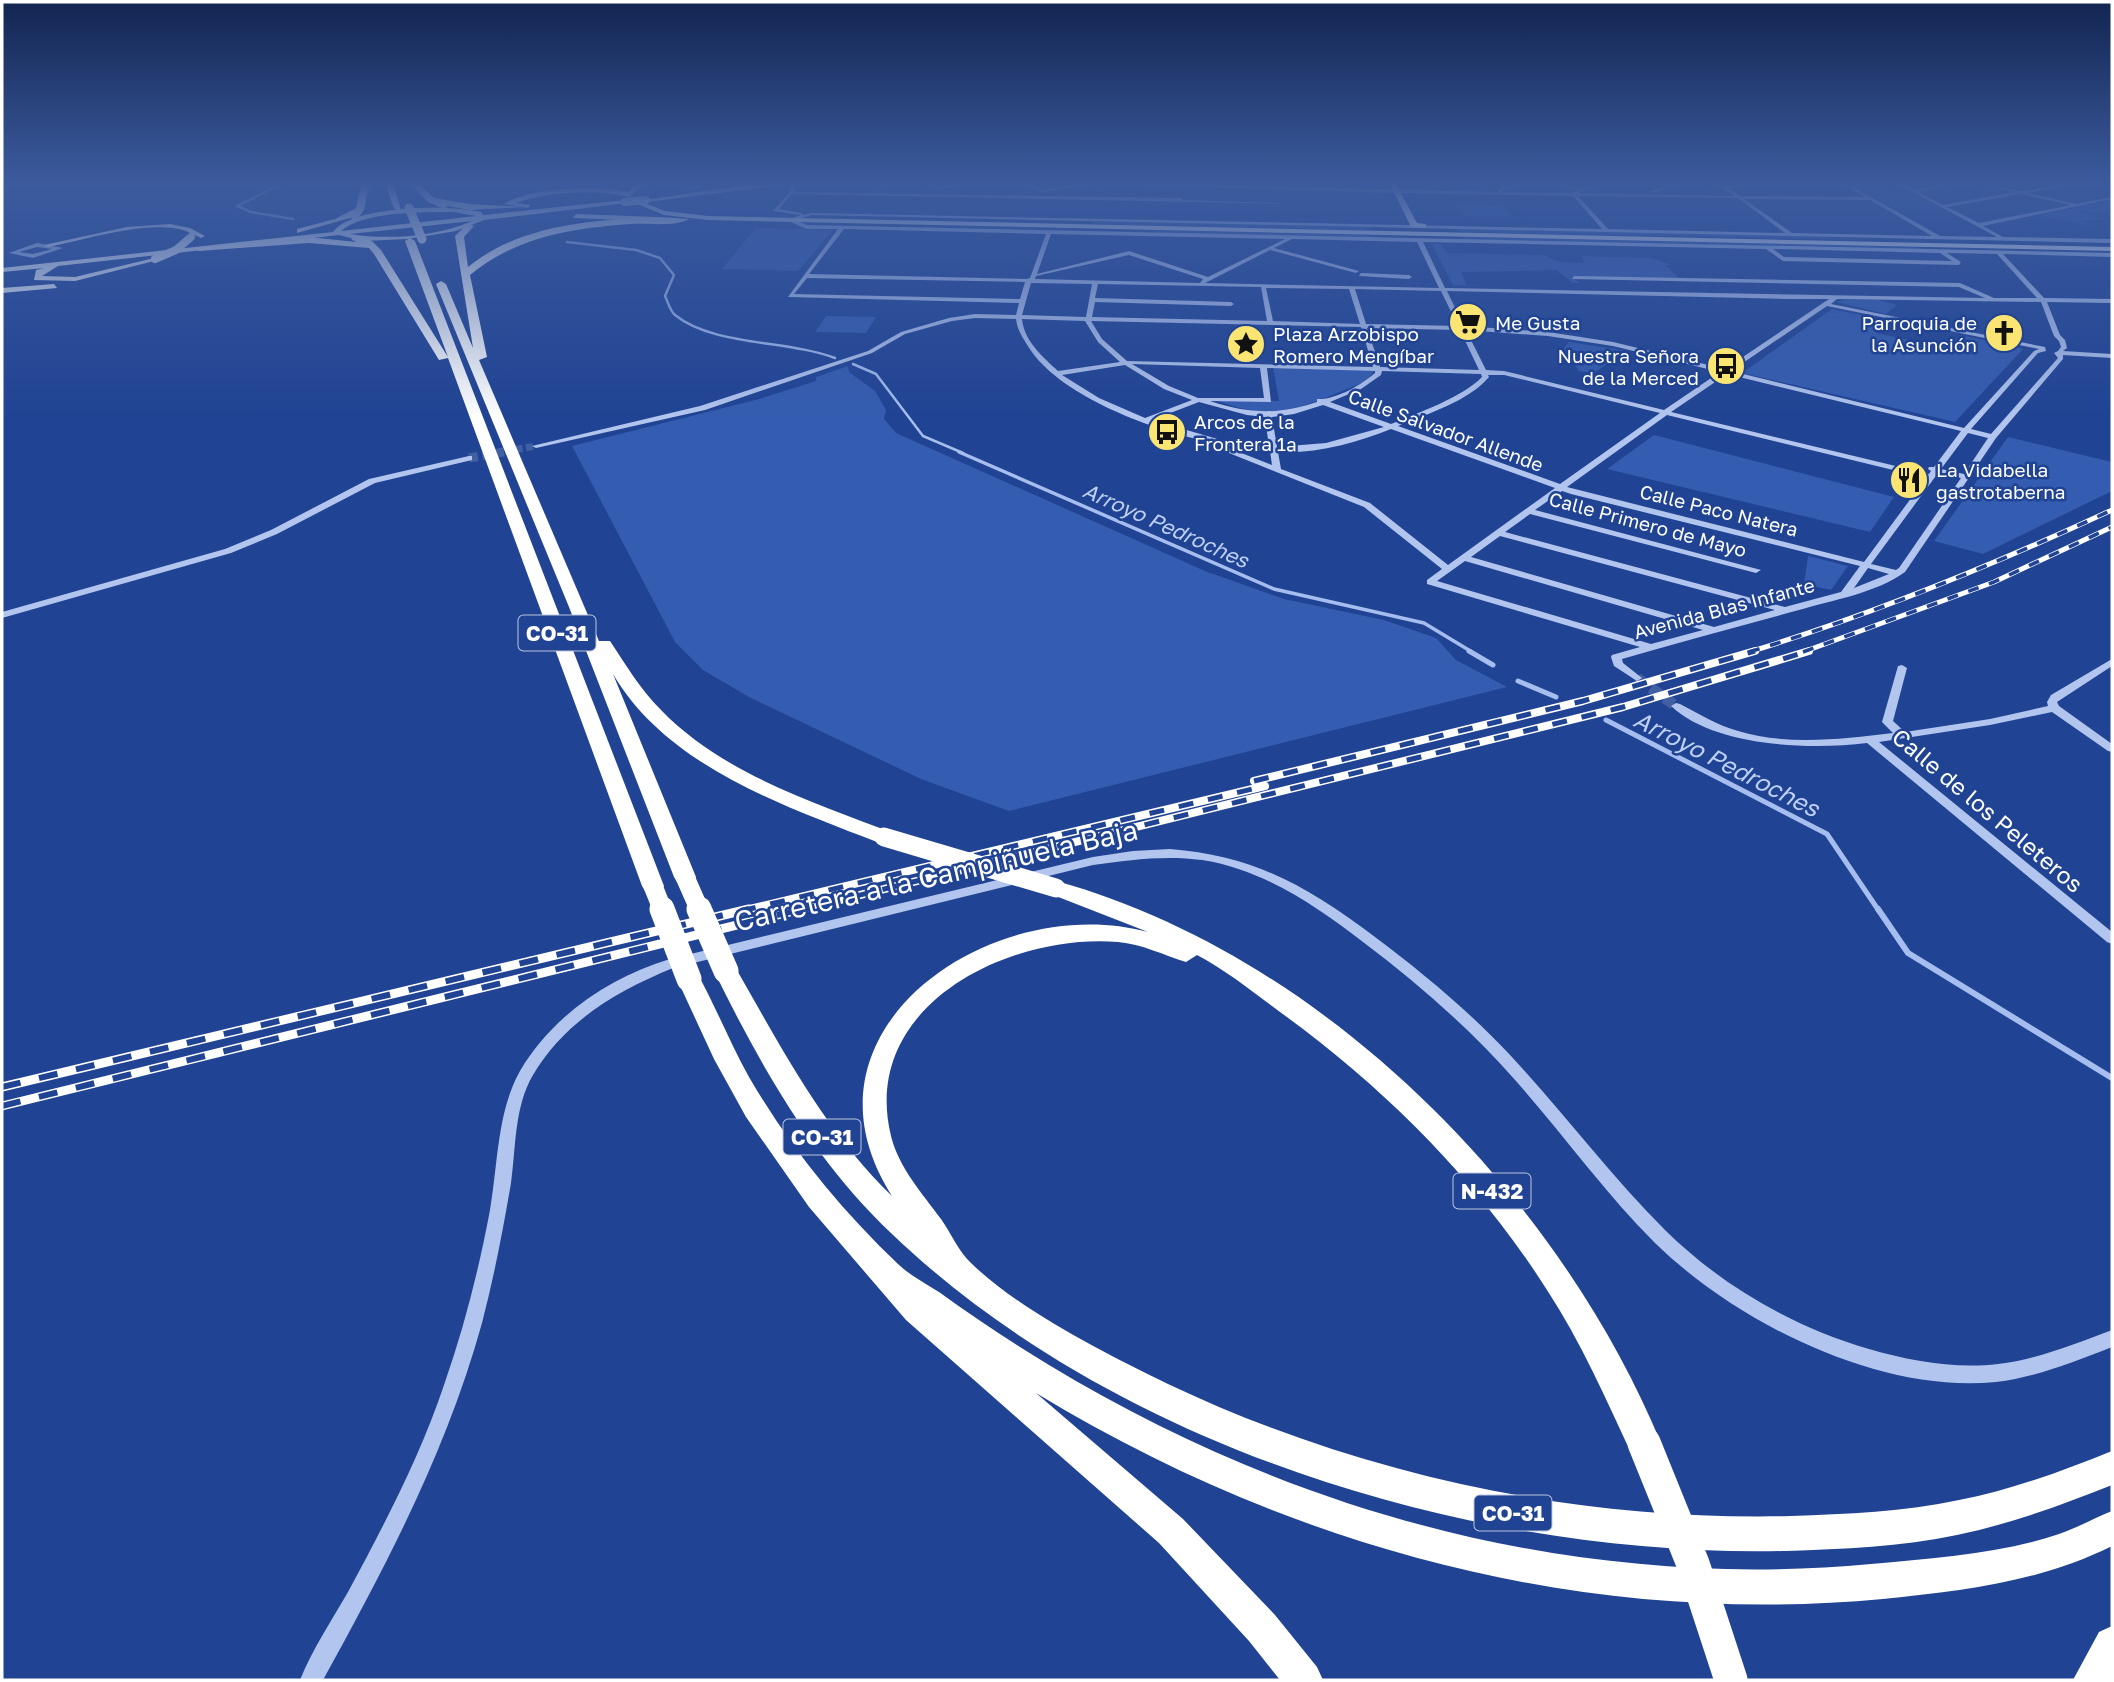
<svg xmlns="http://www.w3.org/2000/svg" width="2114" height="1682" font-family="'Golos Text',sans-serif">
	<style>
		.green { fill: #345cb0 }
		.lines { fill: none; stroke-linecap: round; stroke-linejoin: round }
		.stream-far3 { stroke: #a5beef; stroke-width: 2.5 }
		.stream-far2 { stroke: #a5beef; stroke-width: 3.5 }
		.stream-far1 { stroke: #a5beef; stroke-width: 5 }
		.stream { stroke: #a5beef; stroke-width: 6 }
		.minor-tunnel-far2 { stroke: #415fa3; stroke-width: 7; stroke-dasharray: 7 3.5; stroke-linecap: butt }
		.minor-tunnel-far1 { stroke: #415fa3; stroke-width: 9; stroke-dasharray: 9 4.5; stroke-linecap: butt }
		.minor-tunnel { stroke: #415fa3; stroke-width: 11; stroke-dasharray: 11 6; stroke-linecap: butt }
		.minor { fill: #b2c5ee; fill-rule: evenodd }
		.major { fill: #f9faff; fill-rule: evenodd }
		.highway { fill: #fff; fill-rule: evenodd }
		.rail-far2-casing { stroke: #fff; stroke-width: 5 }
		.rail-far1-casing { stroke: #fff; stroke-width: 8 }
		.rail-casing { stroke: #fff; stroke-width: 9 }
		.rail-far2 { stroke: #204393; stroke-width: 3.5; stroke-dasharray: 11; stroke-linecap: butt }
		.rail-far1 { stroke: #204393; stroke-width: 5; stroke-dasharray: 15; stroke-linecap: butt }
		.rail { stroke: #204393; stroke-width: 6; stroke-dasharray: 19; stroke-linecap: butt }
		.major-bridge { stroke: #f9faff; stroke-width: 8 }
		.highway-bridge-far3 { stroke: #fff; stroke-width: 9 }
		.highway-bridge-far2 { stroke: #fff; stroke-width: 19 }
		.highway-bridge-far1 { stroke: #fff; stroke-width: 25 }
		.highway-bridge { stroke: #fff; stroke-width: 33 }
		.labels { text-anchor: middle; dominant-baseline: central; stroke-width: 5; stroke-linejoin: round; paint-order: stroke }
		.far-poi-label { font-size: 19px; fill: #fff; stroke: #204393; text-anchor: start }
		.far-street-label { font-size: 19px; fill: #fff; stroke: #204393 }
		.far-water-label { font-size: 21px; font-style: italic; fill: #bed0f4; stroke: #204393 }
		.shield { fill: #204393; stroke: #bcc7df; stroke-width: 2 }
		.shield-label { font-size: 21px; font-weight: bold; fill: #fff }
		.street-label { font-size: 23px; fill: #fff; stroke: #204393 }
		.water-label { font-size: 24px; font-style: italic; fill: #bed0f4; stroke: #204393 }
		.near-street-label { font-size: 28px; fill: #fff; stroke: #204393 }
	</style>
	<rect width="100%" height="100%" fill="#204393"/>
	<!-- green -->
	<g class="green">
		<path d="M1847,182H1873L1894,192L1912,193L1942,209L1895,208Z"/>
		<path d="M2112,201V213L2074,211L2106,219L2078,221L2094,226L2039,215Z"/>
		<path d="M1457,204L1502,205L1511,217L1465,216Z"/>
		<path d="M1088,221L1352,227H1373L1365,230L1098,224Z"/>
		<path d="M756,228L833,230L798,271L722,269Z"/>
		<path d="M1447,228L1804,236L1871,240L1464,232Z"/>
		<path d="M1151,230L1366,235L1378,238L1161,234Z"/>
		<path d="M1466,237L1914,247L1932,251L1456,240Z"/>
		<path d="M1432,244H1441L1446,253L1545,255C1555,264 1572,262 1585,263L1581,256L1652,258L1671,265H1665L1680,279L1572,277L1580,283H1573L1556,270L1461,272L1467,286L1520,287L1453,285Z"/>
		<path d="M1844,300H1878L1897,305L1886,314L1836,302Z"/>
		<path d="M1832,309L1890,321L1876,333L1948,348L1961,335L2023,349L1955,422L1742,373Z"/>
		<path d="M826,316L876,317L866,333L815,332Z"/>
		<path d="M1569,342L1628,351L1593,373L1579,371L1564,348Z"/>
		<path d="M848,366L849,372L875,391L886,410L884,419L896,433L1205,571L1284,599L1384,620L1436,638L1456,660L1507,687L1009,811L921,779L749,697L703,670L675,642L572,446L759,399L816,381V377Z"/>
		<path d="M1273,367L1374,371L1367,381C1310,403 1277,426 1216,400L1279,401Z"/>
		<path d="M1654,435L1894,497L1870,532L1607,469Z"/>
		<path d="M2008,437L2112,462V491L1983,554L1934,541Z"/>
		<path d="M1808,556L1848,566L1831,590L1804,584Z"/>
	</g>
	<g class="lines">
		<!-- stream-far3 -->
		<g class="stream-far3">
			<path d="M286,182L237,206L251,212L293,219"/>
			<path d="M567,242L636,250L660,258L674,275L665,296C668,302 670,311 675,315C713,346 788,340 835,358"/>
			<path d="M853,364L876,374L923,436L963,453"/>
		</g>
		<!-- stream-far2 -->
		<path class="stream-far2" d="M959,452L1274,589L1424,623L1472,652"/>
		<!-- stream-far1 -->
		<g class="stream-far1">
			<path d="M1469,651L1493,665"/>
			<path d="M1518,681L1556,697"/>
			<path d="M1606,720L1827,834L1879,911"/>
		</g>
		<!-- stream -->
		<path class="stream" d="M1878,909L1908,953L2112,1078"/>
		<!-- minor-tunnel-far2 -->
		<path class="minor-tunnel-far2" d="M495,453L536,446"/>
		<!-- minor-tunnel-far1 -->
		<path class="minor-tunnel-far1" d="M469,458L504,452"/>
		<!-- minor-tunnel -->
		<path class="minor-tunnel" d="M1637,678L1676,706"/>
		<!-- minor -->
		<g class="minor">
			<path d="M700,182H704L703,187L688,190L686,189L699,185Z"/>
			<path d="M901,182H910L874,188L872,187Z"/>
			<path d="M921,182H926L938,187L984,182L938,189Z"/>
			<path d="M1017,182H1022L1044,190L1083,183L1082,182H1116L1498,192L1497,190L1520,182H1525L1500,192L1572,193L1578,190L1545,182L1583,188L1604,182L1578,193L1734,196L1723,188L1702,182L1725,186L1769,182L1729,188L1740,196L1865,197L1839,182H1844L1940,236L1997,237L1894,182H1899L1914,190L1970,182L1918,192L1943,205L2014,192L1971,182L2021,191L2083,182L2028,193L2076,204L2112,197V199L1983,226L2003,237L2112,239V243L812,215L795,220L807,225L2112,253V257L2003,254L2044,298L2112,299V303L2047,302L2060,335L2065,340L2067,348L2063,351L2112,354V358L2063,355V359L1996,438L1905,572C1876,593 1833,600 1799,610C1740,626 1681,642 1622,659L1623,663L1642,678L1637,681L1614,666L1611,657L1612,655L1640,647L1427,584V580L1442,569L1364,507L1219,449L1226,447L1272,465L1270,451C1200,448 1061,406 1026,343C1021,335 1017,328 1016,319L975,318L952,321L905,334L872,353L705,410L536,448L532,446L700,406L868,351L901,332L949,318L975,314L1016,315L1019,303L788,297L838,229H806L787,220L801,215L773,211L789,193L794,183L796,184L794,192L1181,198L1183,200L1297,204L792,194L779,209L801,213L803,215L812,213L1602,229L1573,196L1397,193L1093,184L1043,192ZM2021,194L2071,205L1979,223L1947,207ZM1578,196L1738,198L1785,233L1608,229ZM1744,199L1870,200L1932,236L1792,233ZM844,229L1046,234L1030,278L1027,279L809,274ZM1051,234L1285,239L1208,277L1129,251L1037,274ZM1292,239L1417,242L1439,288L1205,283L1270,250L1356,273L1359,271L1274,248ZM1423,242L1766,249L1783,261L1959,265L1961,262L1947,253L1997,254L2037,298H1994L1960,283L1574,276L1572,279L1959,287L1985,298L1445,288ZM1773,249L1940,253L1952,261L1784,257ZM1129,255L1203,279L1200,283L1035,279L1036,276ZM807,278L1025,282L1020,299L794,294ZM1031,283L1092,284L1086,317L1022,315ZM1098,284L1261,287L1267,321L1092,317L1095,302L1231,306L1234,304L1231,302L1095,298ZM1266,288L1349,289L1360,324L1273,321ZM1355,289L1441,291L1458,326L1366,324ZM1447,291L1787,299H1829L1725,369L1613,342L1548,332L1464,326ZM1837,299L2041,302L2054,336L2059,341L2061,347L2058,351L2054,353L2058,358L1991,434L1971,429L2038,353L2046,351L2045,347L1831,304ZM1827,306L2039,349L2034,351L1964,428L1731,371ZM1022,319L1085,321L1098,342L1120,362L1058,371C1043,357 1024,341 1022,319ZM1091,321L1361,327L1373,367L1127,361L1102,339ZM1367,328L1460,330L1479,370L1380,367ZM1466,330L1548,336L1613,346L1720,372L1664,410L1504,371L1486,370ZM1132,364L1260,368L1264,398H1198L1169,386ZM1125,365L1164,389L1192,400L1145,418L1099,398L1062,375ZM1267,368L1375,371V373C1361,385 1336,400 1317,399V402C1278,415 1250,414 1210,401L1271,402ZM1382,371L1481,374L1482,377C1463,397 1418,413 1391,424L1330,402L1361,389L1381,375ZM1727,374L1961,431L1934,467H1929L1928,469L1931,471L1929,474L1671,412ZM1488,375H1504L1660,413L1560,484L1398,426C1427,414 1469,401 1489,377ZM1199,402L1247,415L1265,417L1269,447L1221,440L1152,420ZM1323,405L1384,427L1326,443L1277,447L1272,417L1294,414ZM1667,415L1926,478L1864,562L1567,487ZM1391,429L1555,488L1448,565L1370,503L1281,469L1278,452C1316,454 1356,443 1391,429ZM1968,433L1988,438L1964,474L1941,469ZM1938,473L1961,478L1899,568L1896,570L1871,564ZM1562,491L1571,494L1860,566L1841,592L1785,607L1505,532L1530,514L1756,573L1761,570L1535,510ZM1500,536L1775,610L1714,627L1471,557ZM1465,561L1703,630L1651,644L1437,581ZM1868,568L1889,574L1854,588Z"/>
			<path d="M1679,182H1685L1652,193L1648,192Z"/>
			<path d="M2105,182H2112V184L2105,183Z"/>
			<path d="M37,243L63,248L33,258L9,253ZM37,247L52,249L33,254L19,252Z"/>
			<path d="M1361,273L1409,275L1412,277L1409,279L1359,276Z"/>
			<path d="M469,456H472V460L375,483L277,534L231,553L2,618V612L225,549L271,530L369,479Z"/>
			<path d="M2112,659V666L2057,702L2059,706L2112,744V752L2108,751L2052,712L1990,725L1879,742L2112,932V944L2107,942L1867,743C1809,750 1715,747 1671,706L1676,703L1680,704C1699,714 1717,725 1738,731C1788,746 1842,739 1893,733L1882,722L1898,666L1902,665L1907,668L1893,721L1905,732L1990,719L2048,706L2047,702L2051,695Z"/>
			<path d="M1170,849C1255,856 1307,886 1375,937C1423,973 1470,1012 1511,1056C1564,1113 1610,1175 1665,1230C1722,1286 1793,1327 1869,1349C1910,1361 1955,1369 1998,1364C2038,1359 2075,1344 2112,1330V1347C2074,1362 2036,1377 1996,1382C1879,1394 1737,1323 1655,1243C1605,1193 1563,1134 1516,1081C1470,1029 1419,984 1363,942C1316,906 1262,869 1202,860C1165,855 1129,860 1093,865L673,968C617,991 565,1021 533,1075C514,1107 516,1148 511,1183C503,1230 494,1277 482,1323C447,1450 386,1566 323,1680H300C312,1650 332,1620 348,1592C384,1525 420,1457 444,1385C464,1328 479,1269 490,1210C498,1164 497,1112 520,1071C552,1016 610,977 670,959L1093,857L1133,851Z"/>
		</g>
		<!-- major -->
		<g class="major">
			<path d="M649,182H659L638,188L630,197C595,189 550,191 516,203L530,205L528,208L504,204C530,187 597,185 628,192L634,186Z"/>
			<path d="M768,182H808L646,202L643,200Z"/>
			<path d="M1389,182H1395L1417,223L1426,224V228L1411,227Z"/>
			<path d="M625,200L627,203L484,220L456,231L408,239L363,241L339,235L58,266L42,276L75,277L150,259L154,261L75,281L34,280L36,270L44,268L2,272V268L333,232C351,205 451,204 481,212L483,215ZM454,212L476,216L341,231C364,211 424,212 454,212ZM472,221C437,237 387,240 350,234Z"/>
			<path d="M637,200L665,211L708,216L2112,247V251L708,220L664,215L635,203Z"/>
			<path d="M576,214L656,217L660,219L656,221L573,218Z"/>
			<path d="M170,224L190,228L205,236L201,238C196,236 191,233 186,231C149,219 86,240 48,247L44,245L127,227Z"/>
			<path d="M54,284L57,288L2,293V288Z"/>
		</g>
		<!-- highway -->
		<g class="highway">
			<path d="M362,182H370L364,210L357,220L350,218L297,233V229L335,219L356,208Z"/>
			<path d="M385,182H393L401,211L394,209Z"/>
			<path d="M409,182H417L434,198L470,204L526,207L470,210L448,206L444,209L428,202Z"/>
			<path d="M659,217L689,219C676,227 647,223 631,224C572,228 516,237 470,275L487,357L479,360L599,641H610C626,665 640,689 661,710C722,773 812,802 891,832L894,837L884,844L877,842C782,805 667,766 613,674L696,877L693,882H677L674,877L569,607L436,284L441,281L446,284L473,348L455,236L467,224L474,226L464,237L468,267C521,224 593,220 659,217Z"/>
			<path d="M355,236L372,241L381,250L448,357L405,241L410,238L415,241L664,886L661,891H645L642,886L448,358L439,360L374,254L369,248L309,243L199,251L194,248L309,237L356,242L351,239Z"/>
			<path d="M1056,881C1321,954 1557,1192 1661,1443L1656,1455L1644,1460L1632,1455C1606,1399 1581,1342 1547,1290C1477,1180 1385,1088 1280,1012C1253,992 1227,971 1197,955L1186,962C1163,955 1142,944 1118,942C1010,933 859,1005 891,1136C899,1168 922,1193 941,1219C951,1233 959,1252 971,1263C1019,1310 1108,1355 1168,1384C1362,1476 1576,1521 1791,1516C1847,1514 1904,1512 1959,1500C2012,1490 2062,1471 2112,1451V1485C2062,1505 2010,1524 1957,1535C1901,1547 1843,1549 1786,1551C1478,1558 1118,1450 892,1234C814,1160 761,1067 714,971L718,965L726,962L734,965C781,1047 823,1129 892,1196C785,1029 994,890 1148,932L1048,893L1045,888L1048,883Z"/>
			<path d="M689,970L697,973C716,1007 730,1043 749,1077C789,1146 840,1209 898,1264C909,1275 925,1283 939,1292C975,1318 1011,1342 1049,1365C1297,1515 1581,1591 1871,1564C1934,1558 1999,1554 2059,1534C2077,1528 2094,1518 2112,1511V1546C2040,1582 1962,1591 1883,1599C1584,1627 1291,1548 1036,1393L1183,1519L1275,1615L1317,1667L1323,1680H1280L1249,1641L1159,1543L906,1320L809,1207L746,1117L714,1059L677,979L681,973Z"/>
			<path d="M2112,1626V1680H2073L2099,1632Z"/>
		</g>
		<defs>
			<g id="rail-far2">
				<path d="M1749,652C1874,614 1993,565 2112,510"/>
				<path d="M1803,652L1994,582L2112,527"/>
			</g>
			<g id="rail-far1">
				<path d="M1254,781L1583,701L1755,651"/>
				<path d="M741,911L1265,786"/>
				<path d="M795,911L1623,707L1809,651"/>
			</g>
			<g id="rail">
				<path d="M2,1087L749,909"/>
				<path d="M2,1106L802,909"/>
			</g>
		</defs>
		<!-- rail-far2 casing -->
		<use href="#rail-far2" class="rail-far2-casing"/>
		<!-- rail-far1 casing -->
		<use href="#rail-far1" class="rail-far1-casing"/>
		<!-- rail casing -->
		<use href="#rail" class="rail-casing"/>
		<!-- rail-far2 -->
		<use href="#rail-far2" class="rail-far2"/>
		<!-- rail-far1 -->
		<use href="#rail-far1" class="rail-far1"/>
		<!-- rail -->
		<use href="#rail" class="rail"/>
		<!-- major-bridge -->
		<g class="major-bridge">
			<path d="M625,202L646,200"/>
			<path d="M155,259L176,250L191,237"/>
		</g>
		<!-- highway-bridge-far3 -->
		<path class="highway-bridge-far3" d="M409,208L422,239"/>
		<!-- highway-bridge-far2 -->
		<g class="highway-bridge-far2">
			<path d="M884,837L1056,888"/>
			<path d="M685,877L700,911"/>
			<path d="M653,886L663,911"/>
		</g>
		<!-- highway-bridge-far1 -->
		<g class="highway-bridge-far1">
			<path d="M662,909L689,979"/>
			<path d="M699,909L726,971"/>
		</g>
		<!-- highway-bridge -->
		<path class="highway-bridge" d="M1644,1443L1693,1564L1731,1680"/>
	</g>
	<!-- sky -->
	<linearGradient id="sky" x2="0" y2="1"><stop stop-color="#122551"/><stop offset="0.44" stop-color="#3c5b9e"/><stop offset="1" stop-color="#3c5b9e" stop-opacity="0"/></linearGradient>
	<rect width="2114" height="417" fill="url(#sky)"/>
	<!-- icons -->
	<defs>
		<symbol id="supermarket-disc" viewBox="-11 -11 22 22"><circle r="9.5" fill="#fbe572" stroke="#204393"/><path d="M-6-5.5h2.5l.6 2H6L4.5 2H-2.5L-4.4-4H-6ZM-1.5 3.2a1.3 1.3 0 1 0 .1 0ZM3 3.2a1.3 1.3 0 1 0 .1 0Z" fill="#111"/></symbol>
		<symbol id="church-disc" viewBox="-11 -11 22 22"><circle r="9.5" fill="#fbe572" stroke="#204393"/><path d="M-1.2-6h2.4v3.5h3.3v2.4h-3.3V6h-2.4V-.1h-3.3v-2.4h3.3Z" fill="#111"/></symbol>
		<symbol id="sight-disc" viewBox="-11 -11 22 22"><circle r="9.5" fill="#fbe572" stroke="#204393"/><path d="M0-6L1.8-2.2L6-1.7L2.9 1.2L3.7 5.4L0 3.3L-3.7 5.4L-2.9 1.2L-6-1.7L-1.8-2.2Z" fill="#111"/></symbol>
		<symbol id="bus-disc" viewBox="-11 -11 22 22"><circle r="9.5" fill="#fbe572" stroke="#204393"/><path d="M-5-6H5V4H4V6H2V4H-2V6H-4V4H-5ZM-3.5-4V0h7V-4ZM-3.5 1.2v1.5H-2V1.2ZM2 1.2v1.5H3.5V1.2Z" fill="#111"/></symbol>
		<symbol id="restaurant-disc" viewBox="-11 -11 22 22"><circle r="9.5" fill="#fbe572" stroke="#204393"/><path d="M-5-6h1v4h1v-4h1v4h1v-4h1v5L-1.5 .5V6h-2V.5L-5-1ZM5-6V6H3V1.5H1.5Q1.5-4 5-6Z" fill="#111"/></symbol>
	</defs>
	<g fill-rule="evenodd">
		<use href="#supermarket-disc" x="1446" y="300" width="44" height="44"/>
		<use href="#church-disc" x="1982" y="311" width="44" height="44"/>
		<use href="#sight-disc" x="1224" y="322" width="44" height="44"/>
		<use href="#bus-disc" x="1704" y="344" width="44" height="44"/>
		<use href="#bus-disc" x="1145" y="410" width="44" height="44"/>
		<use href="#restaurant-disc" x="1887" y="458" width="44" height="44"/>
	</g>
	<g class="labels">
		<!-- far-poi labels -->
		<g class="far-poi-label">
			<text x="1495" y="322">Me Gusta</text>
			<text x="1977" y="322" text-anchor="end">Parroquia de<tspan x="1977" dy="22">la Asunción</tspan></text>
			<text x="1273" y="333">Plaza Arzobispo<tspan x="1273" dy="22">Romero Mengíbar</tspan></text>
			<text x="1699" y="355" text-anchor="end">Nuestra Señora<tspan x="1699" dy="22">de la Merced</tspan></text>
			<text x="1194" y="421">Arcos de la<tspan x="1194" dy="22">Frontera 1ª</tspan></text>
			<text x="1936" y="469">La Vidabella<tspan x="1936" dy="22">gastrotaberna</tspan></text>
		</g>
		<!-- far-street labels -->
		<g class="far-street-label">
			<text transform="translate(1446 430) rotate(20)">Calle Salvador Allende</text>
			<text transform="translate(1719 510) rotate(14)">Calle Paco Natera</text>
			<text transform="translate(1648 524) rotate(15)">Calle Primero de Mayo</text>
			<text transform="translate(1724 608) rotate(-15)">Avenida Blas Infante</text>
		</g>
		<!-- far-water labels -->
		<g class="far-water-label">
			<text transform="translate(1166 525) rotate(24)">Arroyo Pedroches</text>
		</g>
		<!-- shield labels -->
		<g class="shield">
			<rect x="518.5" y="615.5" width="77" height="35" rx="5"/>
			<rect x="783.5" y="1119.5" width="77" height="35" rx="5"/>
			<rect x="1453.5" y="1173.5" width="77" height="35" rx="5"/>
			<rect x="1474.5" y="1495.5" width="77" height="35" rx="5"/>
		</g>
		<g class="shield-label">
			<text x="557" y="633">CO-31</text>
			<text x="822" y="1137">CO-31</text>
			<text x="1492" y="1191">N-432</text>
			<text x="1513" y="1513">CO-31</text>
		</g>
		<!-- street labels -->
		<g class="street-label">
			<text transform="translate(1988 810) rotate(40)">Calle de los Peleteros</text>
		</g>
		<!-- water labels -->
		<g class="water-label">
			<text transform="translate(1727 763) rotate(27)">Arroyo Pedroches</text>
		</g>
		<!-- near-street labels -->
		<g class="near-street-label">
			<text transform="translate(936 875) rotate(-13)">Carretera a la Campiñuela Baja</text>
		</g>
	</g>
	<!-- border -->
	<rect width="2114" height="1682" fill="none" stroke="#ffffff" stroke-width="7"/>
</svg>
